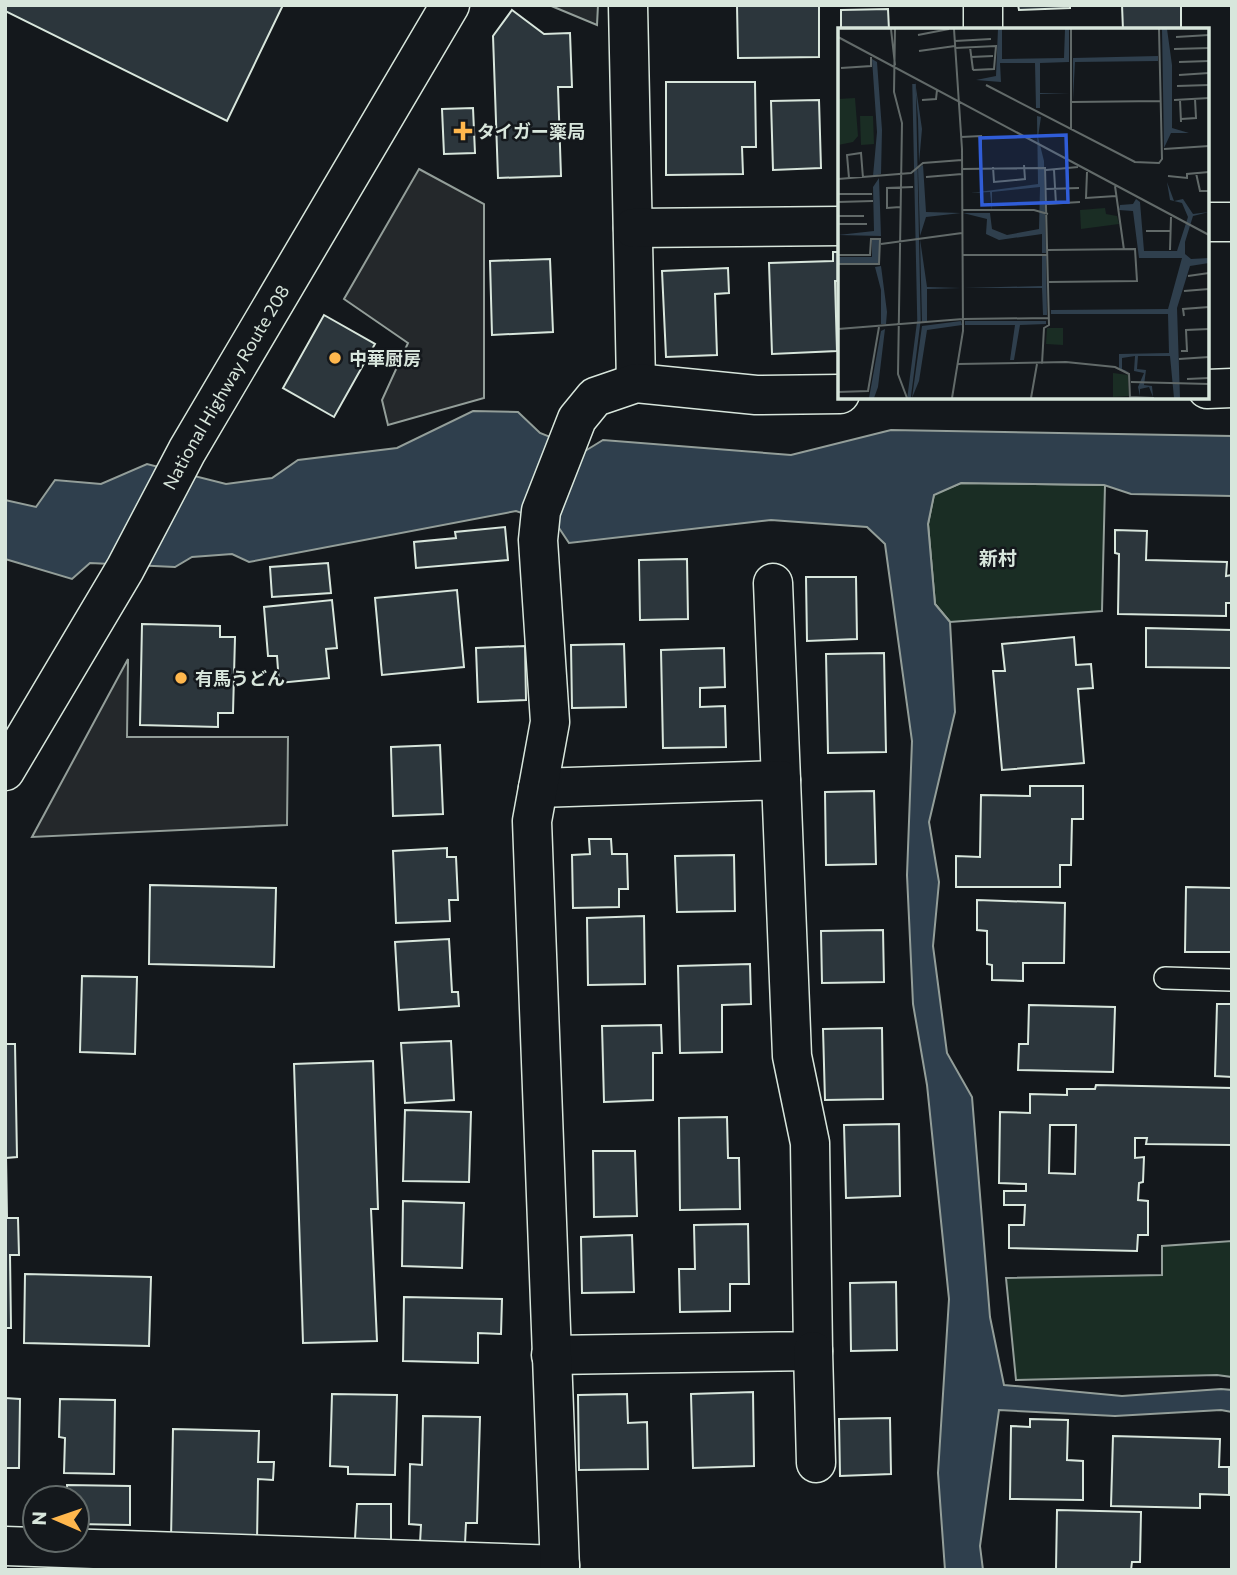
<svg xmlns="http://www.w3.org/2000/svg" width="1237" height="1575" font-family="Commissioner,'Noto Sans JP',sans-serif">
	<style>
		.green { fill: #1a2d24; stroke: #939e99; stroke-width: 2 }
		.parking { fill: #24282b; stroke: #939e99; stroke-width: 2 }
		.water { fill: #2f3f4d; stroke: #939e99; stroke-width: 2 }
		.building { fill: #2c363c; stroke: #d8e6dc; stroke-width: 2; fill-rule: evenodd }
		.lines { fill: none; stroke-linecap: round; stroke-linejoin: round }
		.service-casing { stroke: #d8e6dc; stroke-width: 24 }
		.minor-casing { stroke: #d8e6dc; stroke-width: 41 }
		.trunk-casing { stroke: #d8e6dc; stroke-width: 41 }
		.service { stroke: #14181c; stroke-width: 21 }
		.minor { stroke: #14181c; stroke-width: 38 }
		.trunk { stroke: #14181c; stroke-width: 38 }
		.poi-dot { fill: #ffb74d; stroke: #14181c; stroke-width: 2.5 }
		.labels { text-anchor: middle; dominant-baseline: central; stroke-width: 5; stroke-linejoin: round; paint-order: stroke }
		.poi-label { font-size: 18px; font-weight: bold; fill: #d8e6dc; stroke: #14181c; text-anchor: start }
		.street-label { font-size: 18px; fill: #d8e6dc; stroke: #14181c }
		.neighbourhood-label { font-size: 19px; font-weight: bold; fill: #d8e6dc; stroke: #14181c }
		.inset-river { fill: none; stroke: #2f3f4d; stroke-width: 3.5 }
		.inset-road { fill: none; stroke: #626a69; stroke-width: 2 }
		.view { fill: #305dd8; fill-opacity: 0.15; stroke: #305dd8; stroke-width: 3.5 }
		.inset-edge { fill: none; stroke: #d8e6dc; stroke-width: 3.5 }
	</style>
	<rect width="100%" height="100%" fill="#14181c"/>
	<!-- green -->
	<g class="green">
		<path d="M961,483L1105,485L1102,611L950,622L935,604L928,524L934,494Z"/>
		<path d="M1232,1241V1377L1217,1375L1016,1380L1006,1278L1162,1275V1246Z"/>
	</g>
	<!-- parking -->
	<g class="parking">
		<path d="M550,5H598L597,25L549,5Z"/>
		<path d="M419,169L484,204V398L388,425L382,400L408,343L344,299Z"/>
		<path d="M128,659L127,737H288L287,825L32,837Z"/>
	</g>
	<!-- water -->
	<path class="water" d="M473,411L518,412L540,433L585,451L603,440L791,455L891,430L1232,436V496L1131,494L1104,485L961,483L934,495L928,524L935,604L950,622L955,712L929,822L939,882L933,946L947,1053L972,1097L990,1317L1004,1385L1122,1396L1221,1389L1232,1390V1412L1221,1410L1115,1416L999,1410L980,1546L983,1570H945L938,1473L949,1299L927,1085L913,1004L907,875L912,741L885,544L867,527L771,520L569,543L557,525L516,511L249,562L232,554L192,557L175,567L90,563L72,579L5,559V500L36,507L55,480L101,484L147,464L226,484L272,478L298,460L397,448Z"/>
	<!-- building -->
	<g class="building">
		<path d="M5,5H283L227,121L5,11Z"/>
		<path d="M737,5H819V57L738,58Z"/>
		<path d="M1018,5H1070V8L1019,10Z"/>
		<path d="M1122,5H1181V30H1123Z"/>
		<path d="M888,9L889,30H841V10Z"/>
		<path d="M512,10L544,34L570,33L572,87H558L561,176L498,178L493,36Z"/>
		<path d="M666,82H755L756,147H742L743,174L666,175Z"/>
		<path d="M819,100L821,168L773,170L771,101Z"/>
		<path d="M473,108L475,153L444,154L442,109Z"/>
		<path d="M833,252H840V281H835L837,351L772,354L769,263L833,261Z"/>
		<path d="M550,259L553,332L492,335L490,261Z"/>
		<path d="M728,268L729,293L715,294L717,355L666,357L662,271Z"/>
		<path d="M324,315L375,344L334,417L283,388Z"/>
		<path d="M505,527L508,560L416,568L414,542L456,538L455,532Z"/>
		<path d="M1115,530L1147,531L1146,560L1227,562L1226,576L1232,575V603H1226V616L1118,614L1119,554L1115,553Z"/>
		<path d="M687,559L688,619L640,620L639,560Z"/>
		<path d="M328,563L331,593L272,597L270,567Z"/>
		<path d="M806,577H856L857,639L807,641Z"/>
		<path d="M457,590L464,667L382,675L375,598Z"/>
		<path d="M332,600L337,648L326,649L329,678L279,683L277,656H268L264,607Z"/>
		<path d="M142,624L220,626V637H235L233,713H218V727L140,725Z"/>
		<path d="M1146,628L1232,630V668L1146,667Z"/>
		<path d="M1074,637L1076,665L1091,664L1093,688L1078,689L1084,763L1002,770L993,671H1005L1002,644Z"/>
		<path d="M624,644L626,707L572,708L571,645Z"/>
		<path d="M525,646L526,700L478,702L476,648Z"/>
		<path d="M724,648L725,687L700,688V707L725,706L726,747L663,748L661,650Z"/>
		<path d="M884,653L886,752L828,753L826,654Z"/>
		<path d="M440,745L443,814L393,816L391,747Z"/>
		<path d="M1030,786H1083V819H1072L1071,865H1060V887H956V856L980,857L981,795L1030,796Z"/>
		<path d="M874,791L876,864L826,865L825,792Z"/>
		<path d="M589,839H611L612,854H627L628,889H619V907L573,908L572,855L590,854Z"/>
		<path d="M447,848V857H456L458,900H449L450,921L396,923L393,851Z"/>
		<path d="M734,855L735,911L677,912L675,856Z"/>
		<path d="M150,885L276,888L274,967L149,964Z"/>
		<path d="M1186,887L1232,888V952H1185Z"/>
		<path d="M977,900L1065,903L1064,963H1023V981L992,980V965L987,964V931L977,930Z"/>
		<path d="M644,916L645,984L588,985L587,918Z"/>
		<path d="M883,930L884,982L822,983L821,931Z"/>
		<path d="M449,939L452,992H458L459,1006L399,1010L395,942Z"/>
		<path d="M750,964L751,1004L722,1005V1052L680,1053L678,966Z"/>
		<path d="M82,976L137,977L135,1054L80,1052Z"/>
		<path d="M1217,1004H1232V1077L1215,1076Z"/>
		<path d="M1029,1005L1115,1007L1113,1072L1018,1070L1019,1044H1028Z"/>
		<path d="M661,1025L662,1053H653V1100L604,1102L602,1026Z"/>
		<path d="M882,1028L883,1099L825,1100L823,1029Z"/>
		<path d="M451,1041L454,1100L405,1103L401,1043Z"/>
		<path d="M5,1044H15L17,1157L6,1158L7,1218H18L19,1255H10L11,1328H5Z"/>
		<path d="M373,1061L378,1209H371L377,1341L303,1343L294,1064Z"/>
		<path d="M1096,1085L1232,1088V1145L1146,1144L1147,1138H1135V1158L1144,1157L1143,1182L1139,1183L1138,1200L1148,1201V1235H1138L1137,1251L1009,1248V1225H1024L1025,1205H1004V1191H1026V1184L999,1183L1000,1112L1030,1113V1094L1067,1095V1089H1095ZM1050,1125H1076L1075,1174L1049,1173Z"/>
		<path d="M405,1110L471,1112L469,1182L403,1181Z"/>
		<path d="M727,1117L728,1158H739L740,1209L680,1210L679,1118Z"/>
		<path d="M899,1124L900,1196L846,1198L844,1125Z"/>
		<path d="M593,1151H635L637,1216L594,1217Z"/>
		<path d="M403,1201L464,1203L462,1268L402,1266Z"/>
		<path d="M748,1224L749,1284H730V1311L680,1312L679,1269H695L694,1225Z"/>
		<path d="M632,1235L634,1292L582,1293L581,1237Z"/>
		<path d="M25,1274L151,1277L149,1346L24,1343Z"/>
		<path d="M896,1282L897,1350L851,1351L850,1283Z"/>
		<path d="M404,1297L502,1299L501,1334L478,1333V1363L403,1361Z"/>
		<path d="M753,1392L754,1466L693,1468L691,1394Z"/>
		<path d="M332,1394L397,1395L395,1475L348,1474V1467L330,1466Z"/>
		<path d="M627,1394L628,1423L647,1422L648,1469L579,1470L578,1395Z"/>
		<path d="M5,1398L20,1399L19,1468H5Z"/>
		<path d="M60,1399L115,1400L114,1474L64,1473L65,1438L59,1437Z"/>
		<path d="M423,1416L480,1417L477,1523H466L465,1544L420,1543L421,1525L409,1524L410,1464L422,1465Z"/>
		<path d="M890,1418L891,1474L840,1476L839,1419Z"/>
		<path d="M1030,1419L1068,1420L1067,1460L1083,1461V1500L1010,1499L1011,1426L1030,1427Z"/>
		<path d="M173,1429L259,1431L258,1462H274L273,1480L258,1479L257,1542L171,1540Z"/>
		<path d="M1113,1436L1220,1439L1219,1467H1229V1495L1200,1494V1508L1111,1506Z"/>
		<path d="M67,1485L130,1486V1525L77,1524V1498H67Z"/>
		<path d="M357,1504H391V1540L355,1539Z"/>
		<path d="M1057,1510L1141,1512L1140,1562H1132L1131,1570H1056Z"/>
	</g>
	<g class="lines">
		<defs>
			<path id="service" d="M1165,978L1232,980"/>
			<g id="minor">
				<path d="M628,5L636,383"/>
				<path d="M983,5V30"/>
				<path d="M1207,222H1232"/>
				<path d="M633,228L840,226"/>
				<path d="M1207,389L1232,388"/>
				<path d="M773,583L781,780"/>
				<path d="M538,788L781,780L792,1056L810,1143L813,1351L551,1355"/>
				<path d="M813,1351L816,1463"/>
				<path d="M5,1546L560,1565"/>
				<path d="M560,1570L532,821L550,722L538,540L541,511L577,419L595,397L636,383L756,395L840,394"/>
			</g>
			<g id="trunk">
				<path id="s1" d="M5,771L125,569L187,451L450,5"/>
			</g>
		</defs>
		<!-- service casing -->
		<use href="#service" class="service-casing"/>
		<!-- minor casing -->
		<use href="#minor" class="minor-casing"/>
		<!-- trunk casing -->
		<use href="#trunk" class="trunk-casing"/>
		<!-- service -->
		<use href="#service" class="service"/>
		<!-- minor -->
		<use href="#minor" class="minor"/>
		<!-- trunk -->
		<use href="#trunk" class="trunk"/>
	</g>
	<!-- markers -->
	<g class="poi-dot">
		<path d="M459.5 120.5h7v7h7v7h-7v7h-7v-7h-7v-7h7z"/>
		<circle cx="335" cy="358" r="7"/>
		<circle cx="181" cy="678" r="7"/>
	</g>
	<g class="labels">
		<!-- poi labels -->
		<g class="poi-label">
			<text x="477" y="131">タイガー薬局</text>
			<text x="349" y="358">中華厨房</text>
			<text x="195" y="678">有馬うどん</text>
		</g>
		<!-- street labels -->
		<g class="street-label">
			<text stroke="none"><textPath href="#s1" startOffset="443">National Highway Route 208</textPath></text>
		</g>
		<!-- neighbourhood labels -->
		<g class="neighbourhood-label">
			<text x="998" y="557">新村</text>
		</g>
	</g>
	<!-- overview -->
	<g transform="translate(838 28)">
		<rect width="371" height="371" fill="#14181c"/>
		<path d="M17,70L20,108L15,114L0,117V71ZM22,88H35L36,116L23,117ZM267,180L268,186L279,188L281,196L243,201L242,182ZM209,300H225V317L208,316ZM275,345L290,347L291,368L275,369Z" fill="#1a2d24"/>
		<path d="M160,1H164V31L226,30L227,1H231V34L202,35V65L232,66H202V80H198L197,35H162L163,54L138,52L158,48ZM324,1H329L334,37V100L351,105H333L326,120ZM320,28V33L237,34L235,72V30ZM34,31L39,34L44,102L43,146L35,148L39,104ZM77,53L84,101L81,135L80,91ZM199,88L203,89L200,109L206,133L208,225H204V206L161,212L148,206L149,191L125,185H152L154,201L169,207L201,201L202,159L154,164V183L152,164L133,165L200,156ZM85,137L88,184L123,185L88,189L82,208L80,140ZM41,150L43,208L0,207L36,203L35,159ZM329,154L336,173L345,171L355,186L371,184L355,188L347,214V226L353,231L371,230V235L352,238L339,280L342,370H336L332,328H300L299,341L308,342L306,357L314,358L315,369L311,359L302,361V368L300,359L306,345L296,343L297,328L284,330V341L291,344L281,342V326L331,325L330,286H213V282L330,281L344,230H301L295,183L281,182L282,177L295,176L298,171L302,174L306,223H339L350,189L344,175L332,172ZM82,211L89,259L123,260L89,261V293L84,294ZM34,212H41V235H0V229H34ZM204,228H208L209,287H205L204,260H126L204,258ZM43,238L49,284L48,296H43V262L37,239ZM123,293L124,297L89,302L81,353L74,370L84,298ZM127,293H208V296L182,297L176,332H172L177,297H127ZM47,301L40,359L36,370H31L43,303Z" fill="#2f3f4d"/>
		<path class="inset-river" d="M71,370L81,292L76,56"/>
		<path class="inset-road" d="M53,1L57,37M57,1L56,64L64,95L60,346L69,370M233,1V101M80,7L111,1M0,9L371,207M338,9L371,7M117,13L153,11M132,19L135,42M117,20L158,18L156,41L135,42M336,21L371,20M81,23L117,18M133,29L155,28M341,34L371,33M3,40L33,38V29M341,47L371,45M148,57L297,134M339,58L371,57M84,72L98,71L99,62M336,72L371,70M342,72L343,94M234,74L323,73M343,91L358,90L357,71M123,109L143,108V140M326,121L371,118M296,134L321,135L324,131L321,1M155,139L156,154L167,153L187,151L186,137M124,141L207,140L211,297L206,300L204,336M208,142L240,139M216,142L218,176M249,144L248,170L278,168M358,145L362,163H371M330,148L349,150V146L371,144M88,149L124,146M11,150L9,127L23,125L25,150M0,151L73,145L85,135L124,132M277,158L286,222M208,161L241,160M0,166H34M0,174L35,173M209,176L242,174M62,179L49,180V160L75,159M124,182H196L210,186M0,188H26M0,196H29M308,203H332M43,216L124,205M210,222L297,221L299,253L211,254M332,222L333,189M0,227H32L33,211H42L41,236H0M125,227H210M350,248L371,245M346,263L371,261M346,288L345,281L371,279M0,301L125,291L211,290M343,323H349L348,302L371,301M341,331L371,329M120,336L228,334L277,339L291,346L292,370M349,351L371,350M293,354L371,356M0,364L30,363L41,299M292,369L316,370M114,370L125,303L124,121L116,1M193,370L199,336"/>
		<path class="view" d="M228,107L230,174L144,177L142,110Z"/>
		<rect width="371" height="371" class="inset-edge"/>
	</g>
	<!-- border -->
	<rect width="1237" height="1575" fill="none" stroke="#d8e6dc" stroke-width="14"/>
	<!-- north arrow -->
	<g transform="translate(56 1519) rotate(272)"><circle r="33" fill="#14181c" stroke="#626a69" stroke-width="2"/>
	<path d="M0-5L12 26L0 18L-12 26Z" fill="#ffb74d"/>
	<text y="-10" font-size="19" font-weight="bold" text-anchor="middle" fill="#d8e6dc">N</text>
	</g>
</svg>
